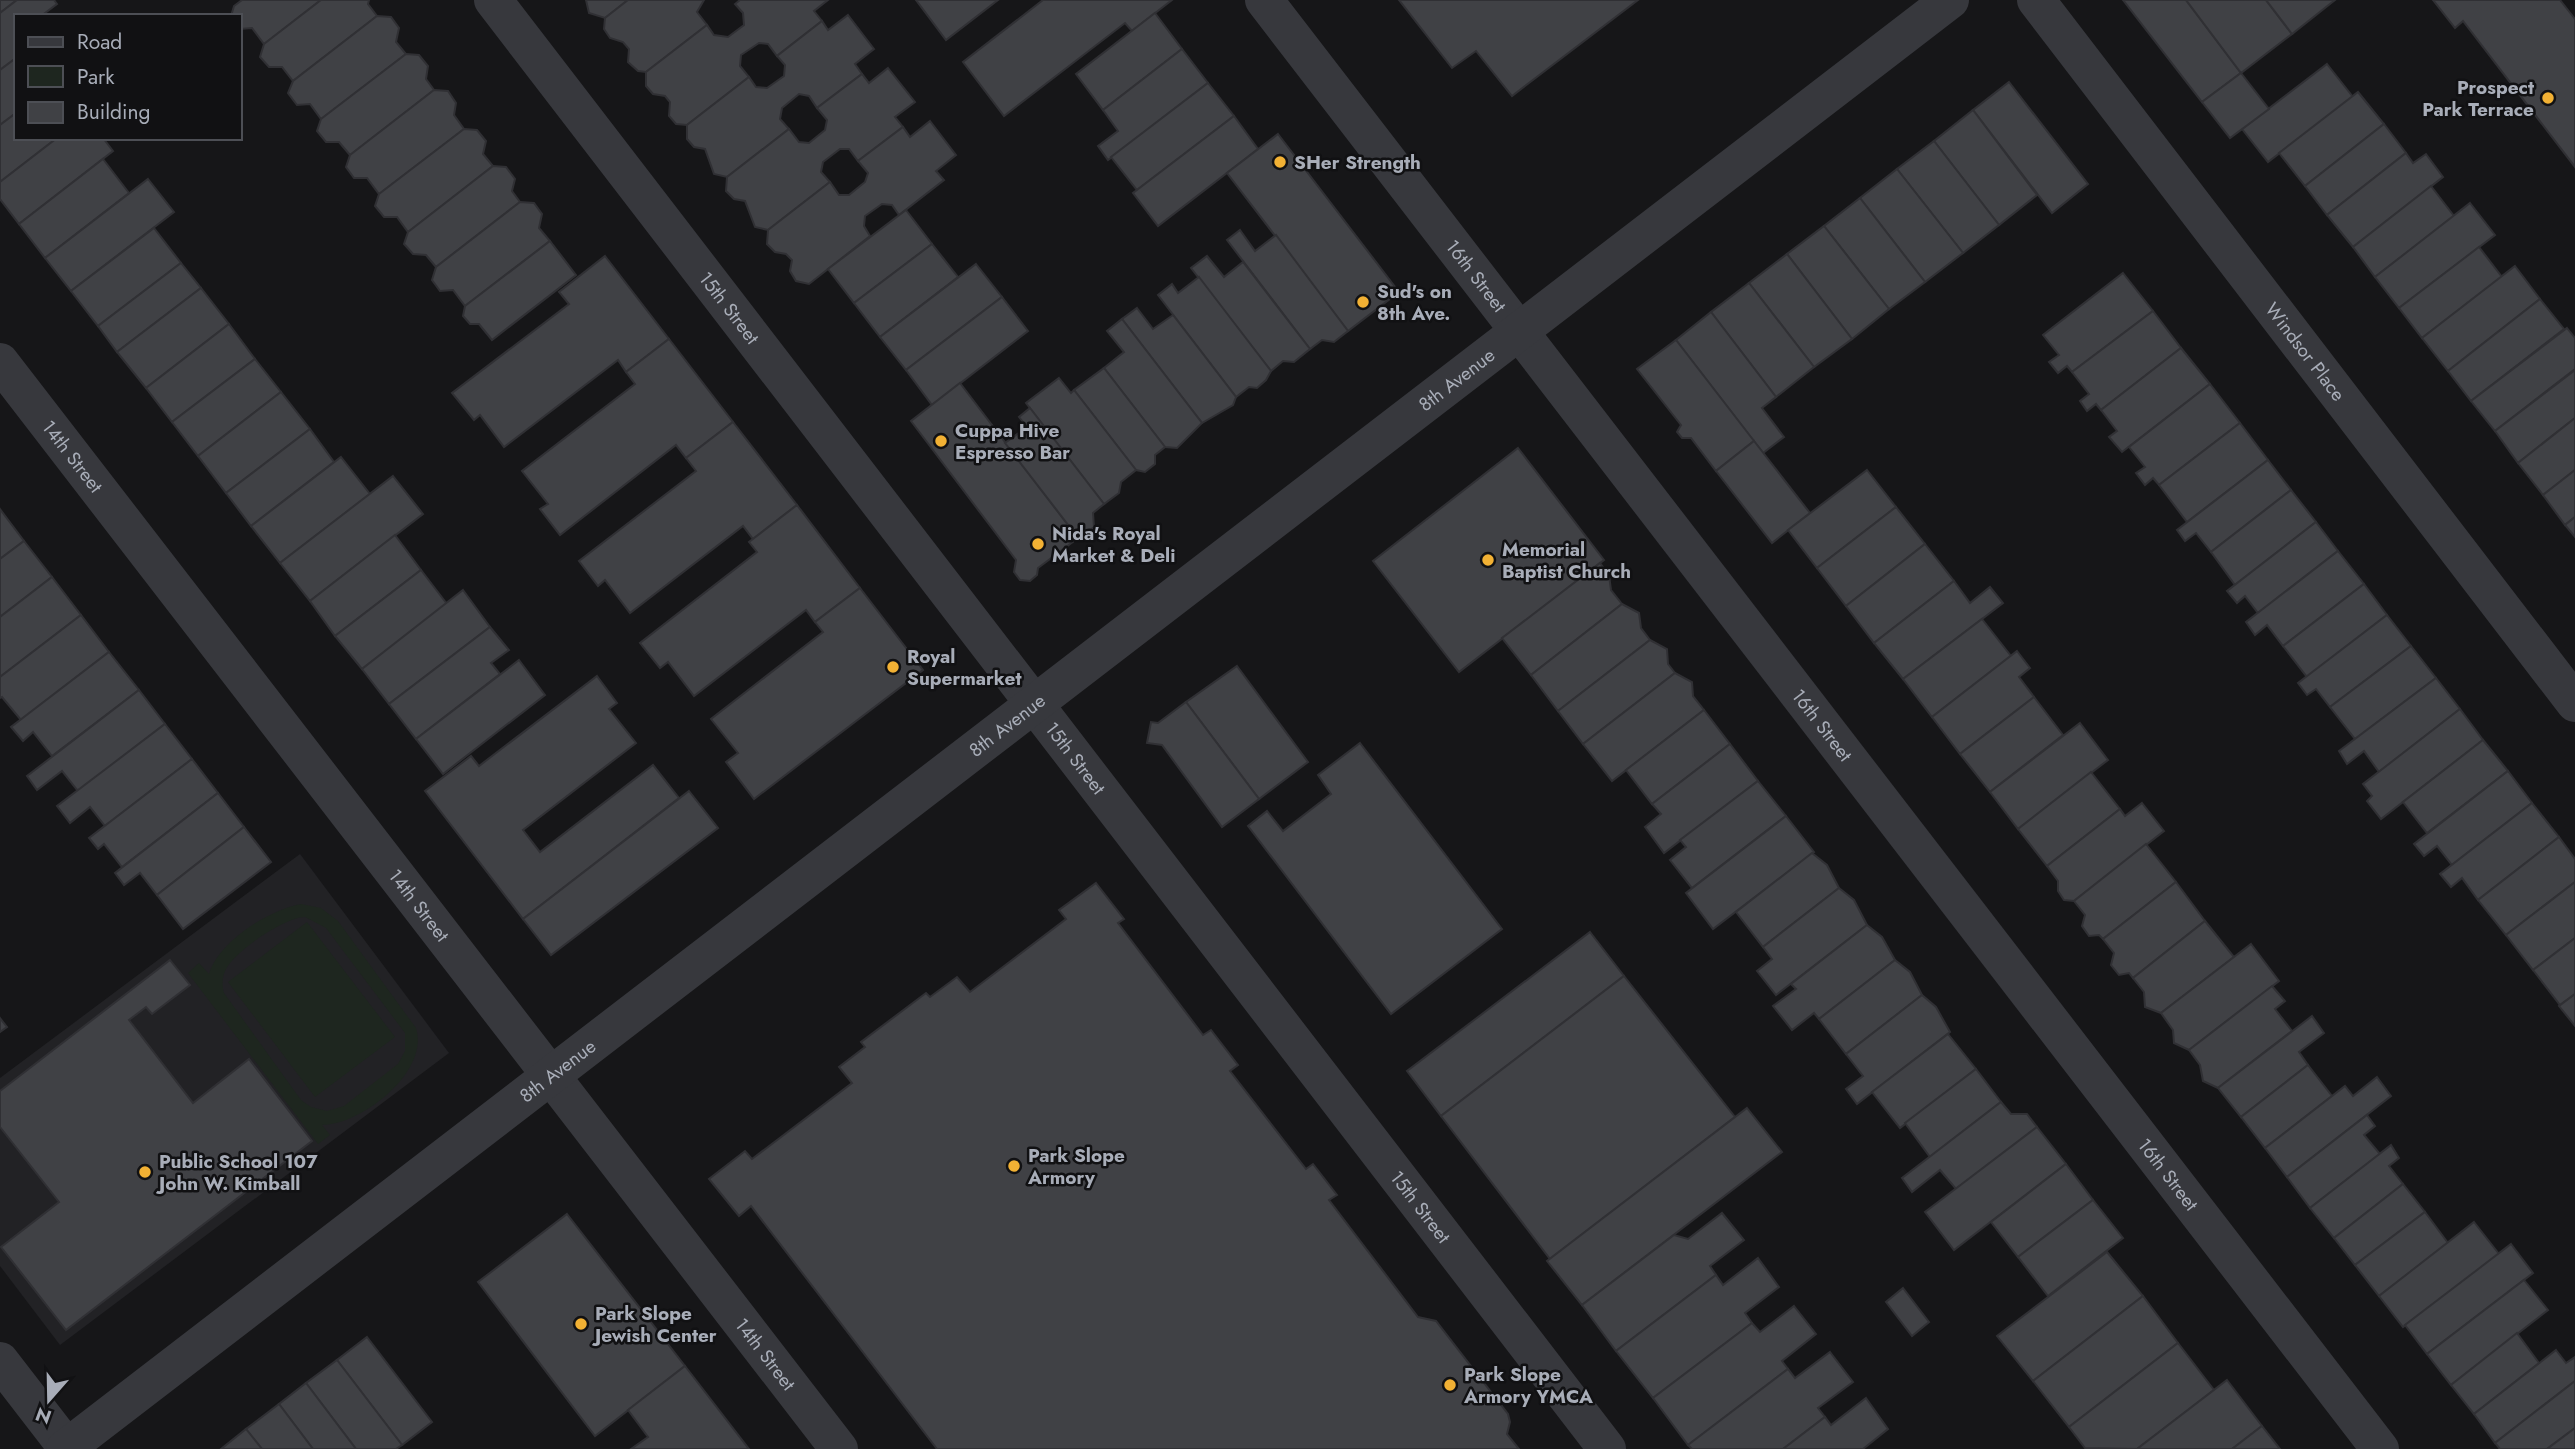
<svg xmlns="http://www.w3.org/2000/svg" width="2575" height="1449" font-family="Jost,sans-serif">
	<style>
		.built { fill: #222225 }
		.green { fill: #1e261f; fill-rule: evenodd }
		.building { fill: #404145; stroke: #303034; stroke-width: 2 }
		.lines { fill: none; stroke-linecap: round; stroke-linejoin: round }
		.minor { stroke: #37383d; stroke-width: 38 }
		.poi-dot { fill: #f2b134; stroke: #111113; stroke-width: 2.5 }
		.labels { text-anchor: middle; dominant-baseline: central; stroke-width: 5; stroke-linejoin: round; paint-order: stroke }
		.poi-label { font-size: 19px; font-weight: bold; fill: #a8adb8; stroke: #111113; text-anchor: start }
		.street-label { font-size: 19px; fill: #a8adb8; stroke: #111113 }
	</style>
	<rect width="100%" height="100%" fill="#161618"/>
	<!-- built -->
	<path class="built" d="M300,854L449,1053L60,1345L0,1266V1078Z"/>
	<!-- green -->
	<g class="green">
		<path d="M301,904L321,908L338,921L416,1028C430,1072 361,1125 322,1125L330,1135L318,1144L188,973L199,963L209,974C219,941 269,910 301,904ZM305,917L326,928L405,1033V1051L398,1064L344,1106L327,1111L311,1107L301,1100L224,993C222,986 222,978 225,971C233,952 285,917 305,917Z"/>
		<path d="M307,922L395,1037L315,1097L228,982Z"/>
	</g>
	<!-- building -->
	<g class="building">
		<path d="M0,0H17L0,13Z"/>
		<path d="M17,0H54L57,4L41,16H16V58L0,70V13Z"/>
		<path d="M242,0H321L264,44L252,28L240,29V16H231L234,6Z"/>
		<path d="M321,0H369L368,4L377,16L293,81L282,67H269L260,57L264,44Z"/>
		<path d="M586,0H628L605,18L589,13Z"/>
		<path d="M628,0H704L697,12L707,25L646,72L638,71L628,62L629,49L623,42L610,38L604,29L605,18Z"/>
		<path d="M740,0H828L814,11L822,21L777,56L768,44L759,43L741,55L740,66L749,77L687,125L676,124L669,116L670,102L665,96L653,94L646,86V72L707,25L714,35L728,37L744,25L743,13L735,4Z"/>
		<path d="M916,0H998L946,40Z"/>
		<path d="M1043,0H1172L1132,31L1125,23L1004,116L963,62Z"/>
		<path d="M1399,0H1638L1512,96L1476,51L1452,68Z"/>
		<path d="M2123,0H2186L2241,73L2202,102Z"/>
		<path d="M2186,0H2266L2292,34L2241,73Z"/>
		<path d="M2266,0H2335L2292,34Z"/>
		<path d="M2433,0H2560L2575,19V167L2463,21L2455,28Z"/>
		<path d="M1155,13L1182,49L1103,110L1076,74Z"/>
		<path d="M848,15L874,49L855,64L862,74L817,108L809,96L799,94L782,108L780,119L789,129L727,177L714,174L705,149L694,147L687,139V125L749,77L756,87L767,88L784,76L785,65L777,56L822,21L828,30Z"/>
		<path d="M377,16L391,17L399,28L396,42L406,54L321,119L310,104L297,105L288,93L293,81Z"/>
		<path d="M1182,49L1208,83L1108,160L1098,146L1118,131L1103,110Z"/>
		<path d="M406,54L419,55L428,66L426,79L434,90L350,155L339,142H326L317,131L321,119Z"/>
		<path d="M16,58V113L0,125V70Z"/>
		<path d="M2327,64L2353,97L2268,162L2242,129Z"/>
		<path d="M888,68L915,102L895,117L903,127L858,161L849,149H840L823,162L821,172L830,182L768,230L755,227L745,201L734,199L726,191L727,177L789,129L799,142L809,143L825,130L827,120L817,108L862,74L869,83Z"/>
		<path d="M2241,73L2269,109L2230,138L2202,102Z"/>
		<path d="M2009,82L2088,184L2052,213L1973,110Z"/>
		<path d="M1208,83L1234,116L1137,190L1111,157Z"/>
		<path d="M434,90L448,91L456,103L454,115L464,129L379,194L367,178H354L346,167L350,155Z"/>
		<path d="M2358,92L2384,124L2305,186L2279,153Z"/>
		<path d="M1973,110L2037,195L1999,225L1934,141Z"/>
		<path d="M16,113V138H57L0,182V125Z"/>
		<path d="M1234,116L1258,149L1158,226L1133,193Z"/>
		<path d="M930,121L956,155L936,171L944,180L899,215L892,205L882,204L865,216L864,226L870,236L809,284L796,281L790,271L792,260L786,254L775,252L767,244L768,230L830,182L839,195H849L865,182L868,173L858,161L903,127L910,137Z"/>
		<path d="M2384,124L2406,153L2327,215L2305,186Z"/>
		<path d="M464,129L477,130L486,141L483,154L493,166L408,232L397,217H384L375,206L379,194Z"/>
		<path d="M1278,134L1399,292L1348,331L1227,173Z"/>
		<path d="M57,138H103L113,151L19,224L0,199V182Z"/>
		<path d="M1934,141L1999,225L1963,253L1897,169Z"/>
		<path d="M2406,153L2413,163L2426,154L2443,177L2353,247L2327,215Z"/>
		<path d="M103,159L129,193L45,258L19,224Z"/>
		<path d="M493,166L506,167L515,179L512,191L520,202L436,267L426,255L413,254L404,244L408,232Z"/>
		<path d="M1897,169L1963,253L1925,282L1860,198Z"/>
		<path d="M148,179L174,212L71,291L45,258Z"/>
		<path d="M2431,186L2454,216L2375,277L2353,247Z"/>
		<path d="M1860,198L1925,282L1889,309L1824,226Z"/>
		<path d="M520,202L534,203L542,214L539,228L550,241L465,306L453,290L440,291L432,280L436,267Z"/>
		<path d="M2470,203L2495,235L2399,308L2375,277Z"/>
		<path d="M906,210L932,244L854,303L828,269Z"/>
		<path d="M1824,226L1889,309L1852,339L1787,254Z"/>
		<path d="M154,228L181,263L98,326L71,291Z"/>
		<path d="M1240,230L1255,251L1276,235L1348,331L1334,342L1322,340L1310,349L1227,240Z"/>
		<path d="M550,241L576,275L492,340L479,324H470L463,316L465,306Z"/>
		<path d="M932,244L958,277L880,337L854,303Z"/>
		<path d="M2479,247L2502,277L2422,338L2399,308Z"/>
		<path d="M1787,254L1852,339L1814,367L1749,283Z"/>
		<path d="M605,256L669,339L626,372L618,360L504,447L480,415L474,420L452,393L569,304L559,292Z"/>
		<path d="M1207,256L1224,277L1243,262L1310,349L1294,362L1283,361L1271,371L1191,268Z"/>
		<path d="M181,263L201,288L117,352L98,326Z"/>
		<path d="M976,264L1002,297L906,370L880,337Z"/>
		<path d="M2515,266L2540,299L2448,371L2422,338Z"/>
		<path d="M2123,273L2153,311L2072,372L2067,366L2058,373L2049,362L2059,355L2043,335Z"/>
		<path d="M1199,277L1271,371L1266,380L1257,388L1249,387L1236,397L1158,295L1172,284L1178,293Z"/>
		<path d="M1749,283L1814,367L1776,397L1711,312Z"/>
		<path d="M201,288L229,324L146,388L117,352Z"/>
		<path d="M1002,297L1028,331L932,405L906,370Z"/>
		<path d="M2540,299L2564,329L2471,401L2448,371Z"/>
		<path d="M1137,308L1153,329L1173,315L1236,397L1233,405L1202,423L1122,319Z"/>
		<path d="M2153,311L2181,348L2101,410L2096,404L2087,411L2080,401L2089,394L2072,372Z"/>
		<path d="M1711,312L1776,397L1762,408L1784,437L1763,453L1676,340Z"/>
		<path d="M1122,319L1202,423L1177,448L1165,447L1104,368L1124,352L1107,331Z"/>
		<path d="M229,324L255,359L172,422L146,388Z"/>
		<path d="M2567,328L2575,338V369L2495,431L2471,401Z"/>
		<path d="M669,339L733,422L686,458L676,445L560,535L540,509L548,504L522,471L635,384L626,372Z"/>
		<path d="M1676,340L1754,441L1716,471L1691,438H1682L1677,432L1681,425L1637,369Z"/>
		<path d="M2181,348L2210,384L2122,452L2109,437L2117,431L2101,410Z"/>
		<path d="M255,359L281,392L198,456L172,422Z"/>
		<path d="M1104,368L1165,447L1155,455V464L1145,472L1136,470L1074,390Z"/>
		<path d="M2575,370V418L2518,463L2495,431Z"/>
		<path d="M1059,378L1071,393L1074,390L1136,470L1121,482L1119,493L1104,504L1026,403Z"/>
		<path d="M960,383L1078,538L1038,568L1037,575L1030,581L1020,580L1014,572L1016,560L911,421Z"/>
		<path d="M2210,384L2240,423L2159,485L2153,478L2145,485L2136,473L2145,467L2129,447Z"/>
		<path d="M281,392L310,429L226,493L198,456Z"/>
		<path d="M1030,408L1104,504L1093,513L1094,527L1079,539L1005,443L1027,427L1019,417Z"/>
		<path d="M2575,418V470L2543,495L2518,463Z"/>
		<path d="M733,422L797,505L753,539L743,526L630,613L605,580L598,586L579,561L696,471L686,458Z"/>
		<path d="M2240,423L2268,460L2187,522L2159,485Z"/>
		<path d="M310,429L334,462L251,526L226,493Z"/>
		<path d="M1754,441L1810,513L1772,543L1716,471Z"/>
		<path d="M1518,448L1604,560L1459,672L1373,561Z"/>
		<path d="M341,457L370,494L280,563L251,526Z"/>
		<path d="M2268,460L2291,490L2211,552L2196,533L2185,541L2177,530Z"/>
		<path d="M1867,470L1896,507L1817,568L1788,530Z"/>
		<path d="M2575,470V517L2565,525L2543,495Z"/>
		<path d="M393,476L423,514L310,601L280,563Z"/>
		<path d="M2291,490L2316,522L2235,585L2211,552Z"/>
		<path d="M797,505L860,588L815,622L806,610L694,696L668,662L660,668L640,643L757,552L749,542Z"/>
		<path d="M1896,507L1925,544L1846,606L1817,568Z"/>
		<path d="M0,509L24,541L0,559Z"/>
		<path d="M2575,517V537L2565,525Z"/>
		<path d="M2316,522L2338,551L2258,613L2245,596L2237,603L2227,591Z"/>
		<path d="M395,535L421,570L335,636L310,601Z"/>
		<path d="M24,541L52,577L0,617V559Z"/>
		<path d="M1925,544L1954,581L1874,643L1846,606Z"/>
		<path d="M2338,551L2364,584L2283,646L2267,625L2255,635L2246,622Z"/>
		<path d="M1600,563L1609,575L1611,590L1622,604L1531,675L1502,638Z"/>
		<path d="M421,570L447,604L362,669L335,636Z"/>
		<path d="M52,577L81,615L0,677V617Z"/>
		<path d="M1954,581L1970,603L1990,587L2003,603L1903,679L1874,643Z"/>
		<path d="M2364,584L2387,615L2307,677L2283,646Z"/>
		<path d="M860,588L923,670L754,799L726,762L738,753L711,719L823,632L815,622Z"/>
		<path d="M463,590L490,627L389,704L362,669Z"/>
		<path d="M1622,604L1639,613L1641,628L1650,640L1558,711L1531,675Z"/>
		<path d="M81,615L109,652L21,720L2,697L0,698V677Z"/>
		<path d="M2387,615L2411,646L2330,707L2316,689L2307,695L2298,683Z"/>
		<path d="M1982,619L2011,656L1932,717L1903,679Z"/>
		<path d="M490,627L509,650L491,663L500,674L416,739L389,704Z"/>
		<path d="M1650,640L1667,649L1668,664L1675,673L1583,744L1558,711Z"/>
		<path d="M2411,646L2436,678L2355,739L2330,707Z"/>
		<path d="M2017,651L2030,668L2019,677L2034,697L1960,754L1932,717Z"/>
		<path d="M109,652L139,690L52,756L33,732L23,741L11,727Z"/>
		<path d="M519,660L545,695L443,774L416,739Z"/>
		<path d="M1237,666L1308,762L1259,799L1186,702Z"/>
		<path d="M1675,673L1692,682L1693,696L1704,710L1612,781L1583,744Z"/>
		<path d="M597,676L617,703L609,709L636,743L523,830L540,852L653,765L679,798L523,919L425,791L471,756L479,766Z"/>
		<path d="M2436,678L2460,709L2379,772L2364,751L2347,764L2339,751Z"/>
		<path d="M139,690L165,724L78,791L62,771L37,790L27,776Z"/>
		<path d="M2034,697L2063,735L1990,792L1960,754Z"/>
		<path d="M1186,702L1259,799L1222,827L1162,745L1147,743L1151,722L1158,723Z"/>
		<path d="M2460,709L2483,740L2381,819L2367,801L2372,796L2363,784Z"/>
		<path d="M1704,710L1730,744L1652,804L1626,770Z"/>
		<path d="M2080,723L2108,760L2018,829L1990,792Z"/>
		<path d="M165,724L192,759L105,826L90,807L70,823L57,806Z"/>
		<path d="M2483,740L2508,771L2427,833L2403,802Z"/>
		<path d="M1360,743L1502,929L1391,1014L1248,826L1267,811L1283,831L1331,794L1318,775Z"/>
		<path d="M1730,744L1758,781L1664,853L1645,827L1661,814L1652,804Z"/>
		<path d="M192,759L218,793L122,867L104,844L98,849L89,838Z"/>
		<path d="M2508,771L2532,803L2452,865L2437,846L2424,856L2414,844Z"/>
		<path d="M2091,772L2120,809L2047,866L2018,829Z"/>
		<path d="M1758,781L1786,816L1692,888L1670,860L1686,847L1680,840Z"/>
		<path d="M689,791L718,828L551,955L523,919Z"/>
		<path d="M218,793L244,827L157,895L140,873L124,885L115,873Z"/>
		<path d="M2142,803L2164,831L2074,901L2064,900L2058,891V881L2047,866L2120,809L2125,816Z"/>
		<path d="M2532,803L2559,837L2478,900L2462,878L2451,887L2440,874Z"/>
		<path d="M1786,816L1814,852L1713,929L1686,893Z"/>
		<path d="M244,827L271,862L183,929L157,895Z"/>
		<path d="M2559,837L2575,859V882L2506,935L2478,900Z"/>
		<path d="M2146,844L2176,882L2103,939L2099,935L2089,936L2082,926L2085,915L2074,901Z"/>
		<path d="M1812,853L1827,865L1839,888L1763,947L1736,912Z"/>
		<path d="M2176,882L2205,921L2133,978L2129,973L2119,975L2111,965L2114,953L2103,939Z"/>
		<path d="M2575,882V938L2533,970L2506,935Z"/>
		<path d="M1096,883L1124,919L1118,923L1203,1035L1211,1030L1238,1065L1230,1071L1306,1169L1313,1164L1337,1195L1329,1200L1418,1317L1436,1321L1508,1414L1510,1422L1507,1434L1519,1449H937L751,1206L739,1216L709,1179L745,1151L752,1159L852,1083L839,1067L865,1047L861,1042L926,993L930,997L957,977L970,992L1066,919L1059,910Z"/>
		<path d="M1839,888L1854,900L1867,925L1776,995L1757,971L1772,959L1763,947Z"/>
		<path d="M2205,921L2234,957L2161,1013L2145,1007L2144,992L2133,978Z"/>
		<path d="M1867,925L1882,937L1895,960L1819,1019L1814,1013L1792,1030L1773,1006L1796,989L1791,984Z"/>
		<path d="M1590,932L1624,976L1441,1116L1407,1071Z"/>
		<path d="M2575,938V994L2560,1005L2533,970Z"/>
		<path d="M2251,944L2279,981L2189,1050L2174,1043L2173,1030L2161,1013Z"/>
		<path d="M170,960L190,985L152,1014L146,1007L129,1020L193,1103L249,1059L312,1141L66,1330L1,1247L59,1202L0,1127V1091Z"/>
		<path d="M1895,960L1910,972L1922,995L1846,1054L1819,1019Z"/>
		<path d="M1624,976L1735,1117L1550,1259L1441,1116Z"/>
		<path d="M2272,986L2285,1001L2275,1009L2292,1031L2218,1088L2203,1081L2200,1065L2189,1050Z"/>
		<path d="M2575,994V1026L2559,1006Z"/>
		<path d="M1922,995L1936,1007L1950,1032L1857,1104L1846,1089L1863,1076L1846,1054Z"/>
		<path d="M2312,1016L2324,1033L2299,1052L2308,1065L2241,1117L2218,1088Z"/>
		<path d="M0,1018L7,1027L0,1032Z"/>
		<path d="M1948,1034L1976,1069L1900,1128L1872,1092Z"/>
		<path d="M2308,1065L2332,1096L2265,1148L2241,1117Z"/>
		<path d="M1976,1069L2001,1102L1930,1157L1905,1123Z"/>
		<path d="M2377,1077L2391,1096L2287,1177L2265,1148L2345,1086L2353,1096Z"/>
		<path d="M2001,1102L2011,1114H2027L2037,1127L1956,1189L1940,1170L1912,1192L1902,1178Z"/>
		<path d="M1747,1108L1782,1152L1582,1305L1547,1261Z"/>
		<path d="M2367,1115L2375,1126L2364,1135L2380,1154L2310,1208L2287,1177Z"/>
		<path d="M2037,1127L2066,1164L1954,1250L1925,1212Z"/>
		<path d="M2391,1145L2399,1158L2389,1166L2403,1184L2334,1238L2310,1208Z"/>
		<path d="M2066,1164L2093,1200L2018,1257L1991,1222Z"/>
		<path d="M2403,1184L2425,1212L2355,1265L2334,1238Z"/>
		<path d="M2093,1200L2123,1238L2048,1296L2018,1257Z"/>
		<path d="M2425,1212L2448,1243L2379,1296L2355,1265Z"/>
		<path d="M1722,1213L1744,1240L1710,1266L1716,1275L1616,1351L1582,1305L1674,1235L1688,1239Z"/>
		<path d="M567,1214L685,1366L595,1436L478,1282Z"/>
		<path d="M2474,1222L2499,1254L2403,1327L2379,1296Z"/>
		<path d="M2511,1244L2533,1273L2427,1354L2405,1325Z"/>
		<path d="M2107,1252L2143,1296L2033,1381L1997,1336Z"/>
		<path d="M1758,1258L1779,1287L1745,1313L1752,1323L1653,1398L1616,1351L1716,1275L1723,1285Z"/>
		<path d="M2524,1280L2548,1310L2451,1385L2427,1354Z"/>
		<path d="M1903,1288L1929,1322L1912,1336L1886,1302Z"/>
		<path d="M2143,1296L2178,1343L2069,1427L2033,1381Z"/>
		<path d="M1794,1306L1816,1334L1782,1361L1788,1369L1688,1445L1653,1398L1752,1323L1760,1332Z"/>
		<path d="M2517,1333L2539,1363L2474,1414L2451,1385Z"/>
		<path d="M367,1337L432,1422L402,1445L337,1360Z"/>
		<path d="M2178,1343L2214,1390L2137,1449L2085,1448L2069,1427Z"/>
		<path d="M2556,1350L2566,1363L2575,1357V1381L2495,1443L2474,1414Z"/>
		<path d="M1830,1352L1853,1382L1818,1408L1825,1417L1783,1449H1692L1688,1445L1788,1369L1795,1378Z"/>
		<path d="M337,1360L402,1445L396,1449H356L306,1383Z"/>
		<path d="M685,1366L749,1449H631L648,1437L628,1410Z"/>
		<path d="M2227,1380L2262,1426L2232,1449H2137Z"/>
		<path d="M2575,1381V1428L2547,1449H2500L2495,1443Z"/>
		<path d="M306,1383L356,1449H313L279,1404Z"/>
		<path d="M1866,1398L1888,1429L1863,1449H1783L1825,1417L1831,1425Z"/>
		<path d="M279,1404L313,1449H262L246,1429Z"/>
		<path d="M2262,1426L2280,1449H2232Z"/>
		<path d="M2575,1428V1449H2547Z"/>
		<path d="M246,1429L262,1449H221Z"/>
	</g>
	<g class="lines">
		<!-- minor -->
		<g class="minor">
			<path id="s1" d="M493,0L1607,1449"/>
			<path id="s2" d="M1264,0L2380,1449"/>
			<path id="s3" d="M2036,0L2575,703"/>
			<path id="s4" d="M0,362L839,1449"/>
			<path d="M0,1361L68,1449"/>
			<path id="s5" d="M65,1449L1950,0"/>
		</g>
	</g>
	<!-- markers -->
	<g class="poi-dot">
		<circle cx="2548" cy="98" r="7"/>
		<circle cx="1280" cy="162" r="7"/>
		<circle cx="1363" cy="302" r="7"/>
		<circle cx="941" cy="441" r="7"/>
		<circle cx="1038" cy="544" r="7"/>
		<circle cx="1488" cy="560" r="7"/>
		<circle cx="893" cy="667" r="7"/>
		<circle cx="1014" cy="1166" r="7"/>
		<circle cx="145" cy="1172" r="7"/>
		<circle cx="581" cy="1324" r="7"/>
		<circle cx="1450" cy="1385" r="7"/>
	</g>
	<g class="labels">
		<!-- poi labels -->
		<g class="poi-label">
			<text x="2534" y="87" text-anchor="end">Prospect<tspan x="2534" dy="22">Park Terrace</tspan></text>
			<text x="1294" y="162">SHer Strength</text>
			<text x="1377" y="291">Sud's on<tspan x="1377" dy="22">8th Ave.</tspan></text>
			<text x="955" y="430">Cuppa Hive<tspan x="955" dy="22">Espresso Bar</tspan></text>
			<text x="1052" y="533">Nida's Royal<tspan x="1052" dy="22">Market &amp; Deli</tspan></text>
			<text x="1502" y="549">Memorial<tspan x="1502" dy="22">Baptist Church</tspan></text>
			<text x="907" y="656">Royal<tspan x="907" dy="22">Supermarket</tspan></text>
			<text x="1028" y="1155">Park Slope<tspan x="1028" dy="22">Armory</tspan></text>
			<text x="159" y="1161">Public School 107<tspan x="159" dy="22">John W. Kimball</tspan></text>
			<text x="595" y="1313">Park Slope<tspan x="595" dy="22">Jewish Center</tspan></text>
			<text x="1464" y="1374">Park Slope<tspan x="1464" dy="22">Armory YMCA</tspan></text>
		</g>
		<!-- street labels -->
		<g class="street-label">
			<text stroke="none"><textPath href="#s2" startOffset="348">16th Street</textPath></text>
			<text stroke="none"><textPath href="#s1" startOffset="388">15th Street</textPath></text>
			<text stroke="none"><textPath href="#s3" startOffset="443">Windsor Place</textPath></text>
			<text stroke="none"><textPath href="#s5" startOffset="1755">8th Avenue</textPath></text>
			<text stroke="none"><textPath href="#s4" startOffset="119">14th Street</textPath></text>
			<text stroke="none"><textPath href="#s5" startOffset="1188">8th Avenue</textPath></text>
			<text stroke="none"><textPath href="#s2" startOffset="915">16th Street</textPath></text>
			<text stroke="none"><textPath href="#s1" startOffset="956">15th Street</textPath></text>
			<text stroke="none"><textPath href="#s4" startOffset="686">14th Street</textPath></text>
			<text stroke="none"><textPath href="#s5" startOffset="621">8th Avenue</textPath></text>
			<text stroke="none"><textPath href="#s2" startOffset="1482">16th Street</textPath></text>
			<text stroke="none"><textPath href="#s1" startOffset="1522">15th Street</textPath></text>
			<text stroke="none"><textPath href="#s4" startOffset="1253">14th Street</textPath></text>
		</g>
	</g>
	<!-- legend -->
	<rect x="14" y="14" width="228" height="126" fill="#111113" stroke="#4d4f55" stroke-width="2"/>
	<rect x="28" y="37" width="35" height="10" fill="#37383d" stroke="#4d4f55" stroke-width="2"/>
	<text x="77" y="49" font-size="21" fill="#a8adb8">Road</text>
	<rect x="28" y="66" width="35" height="21" fill="#1e261f" stroke="#4d4f55" stroke-width="2"/>
	<text x="77" y="84" font-size="21" fill="#a8adb8">Park</text>
	<rect x="28" y="102" width="35" height="21" fill="#404145" stroke="#4d4f55" stroke-width="2"/>
	<text x="77" y="119" font-size="21" fill="#a8adb8">Building</text>
	<!-- north arrow -->
	<g transform="translate(49 1400) rotate(200)" stroke="#111113" stroke-width="5" paint-order="stroke">
	<path d="M0-5L12 26L0 18L-12 26Z" fill="#a8adb8"/>
	<text y="-10" font-size="19" font-weight="bold" text-anchor="middle" fill="#a8adb8">N</text>
	</g>
</svg>
